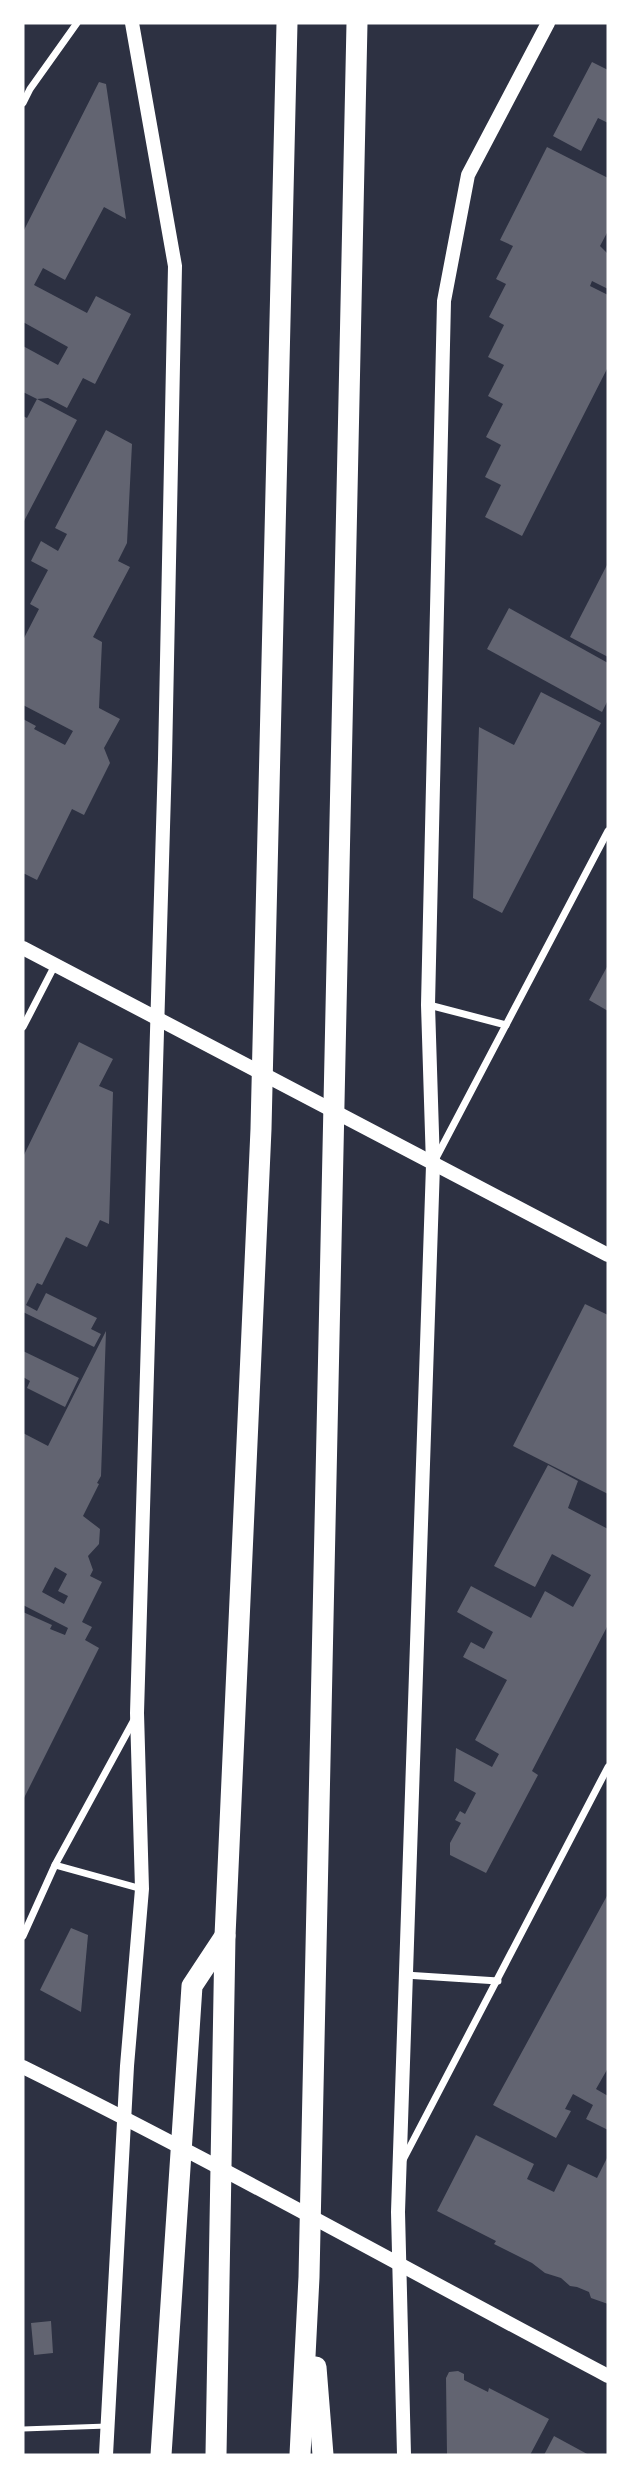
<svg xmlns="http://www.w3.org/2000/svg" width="631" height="2478" font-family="'Work Sans',sans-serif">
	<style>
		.building { fill: #626471; fill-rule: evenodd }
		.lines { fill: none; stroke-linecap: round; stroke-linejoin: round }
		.service { stroke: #fff; stroke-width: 5 }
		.minor { stroke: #fff; stroke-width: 7 }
		.secondary { stroke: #fff; stroke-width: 14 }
		.motorway { stroke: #fff; stroke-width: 21 }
	</style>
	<rect width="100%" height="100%" fill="#2d3142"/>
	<!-- building -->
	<g class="building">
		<path d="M592,62L608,70V123L598,118L581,151L553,136Z"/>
		<path d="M99,82L106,84L126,219L104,207L65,280L43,268L34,285L87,313L96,296L131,314L95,384L83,378L67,408L48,398L37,399L77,420L23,523V416L27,418L37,399L23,392V346L58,365L68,347L23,322V232Z"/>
		<path d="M547,147L608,178V231L600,246L608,254V289L592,281L590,286L608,295V367L522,536L485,517L501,485L485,477L501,445L486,437L503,404L488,396L504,365L488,357L504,325L489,317L506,284L496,279L513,246L500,240Z"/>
		<path d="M106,430L132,444L127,543L118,561L130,567L93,637L102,642L99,708L120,719L104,748L110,763L84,815L72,809L37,880L23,873V719L36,726L34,729L65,745L73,731L23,705V640L39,609L30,604L48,570L31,561L41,541L58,551L67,534L55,528Z"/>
		<path d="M608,563V657L570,637Z"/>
		<path d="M509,608L608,663V700L602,712L487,649Z"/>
		<path d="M541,692L601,723L502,913L473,898L479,727L514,745Z"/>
		<path d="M608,965V1011L589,1000Z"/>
		<path d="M79,1042L113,1059L99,1086L113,1092L109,1224L100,1220L87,1247L66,1237L42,1285L37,1283L26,1305L37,1311L46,1293L97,1318L91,1329L101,1334L94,1347L23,1312V1157Z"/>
		<path d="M585,1304L608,1315V1494L513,1446Z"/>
		<path d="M106,1331L101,1476L97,1483L99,1484L83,1516L100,1529L99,1544L88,1556L93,1570L90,1576L102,1582L82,1622L92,1627L85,1640L99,1648L23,1800V1612L52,1625L50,1629L65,1635L68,1628L23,1605V1433L48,1446ZM55,1567L67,1574L58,1591L68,1596L64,1604L42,1592Z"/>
		<path d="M23,1351L79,1378L65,1407L27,1388L30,1381L23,1377Z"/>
		<path d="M548,1465L578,1481L568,1508L608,1529V1625L532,1771L538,1775L486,1873L450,1855V1843L461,1823L455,1820L460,1811L465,1814L476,1793L454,1781L456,1748L492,1767L499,1754L475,1740L507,1680L463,1657L471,1642L484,1649L493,1632L457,1612L471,1586L531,1618L545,1591L573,1607L591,1575L552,1554L535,1587L494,1566Z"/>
		<path d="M608,1894V2068L596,2089L608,2096V2130L586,2119L593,2105L573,2094L565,2109L571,2111L556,2138L493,2105Z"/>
		<path d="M71,1928L88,1935L81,2012L40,1990Z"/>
		<path d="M476,2135L534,2164L527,2179L554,2192L568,2164L597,2178L608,2156V2304L591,2298L589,2292L577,2287L570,2286L561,2278L545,2273L532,2263L494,2244L496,2241L437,2211Z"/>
		<path d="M51,2321L53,2353L34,2355L31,2323Z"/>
		<path d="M458,2371L464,2374V2380L488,2392L489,2388L549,2419L530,2455H447L446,2378L449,2372Z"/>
		<path d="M554,2436L589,2455H544Z"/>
	</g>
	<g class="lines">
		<!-- service -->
		<path class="service" d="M23,2429L107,2426"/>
		<!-- minor -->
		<g class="minor">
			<path d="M23,103L30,89L77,23"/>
			<path d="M429,1005L506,1025"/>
			<path d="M23,1027L55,965"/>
			<path d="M436,1158L608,831"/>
			<path d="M55,1865L142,1889"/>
			<path d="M23,1936L55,1865L134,1720"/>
			<path d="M405,1975L498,1981"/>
			<path d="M403,2160L608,1767"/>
		</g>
		<!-- secondary -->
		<g class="secondary">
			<path d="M23,948L608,1255"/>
			<path d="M23,2067C221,2165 413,2273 608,2376"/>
			<path d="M106,2455L127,2066L142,1889L137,1713L165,759L175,266L132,23"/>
			<path d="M404,2455L398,2212L433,1165L428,1005L444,301L468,175L548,23"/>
		</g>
		<!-- motorway -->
		<g class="motorway">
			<path d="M316,2367L323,2455"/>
			<path d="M161,2455L192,1986L225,1936"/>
			<path d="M216,2455L225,1936L261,1129L287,23"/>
			<path d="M300,2455L309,2277L357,23"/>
		</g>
	</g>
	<!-- border -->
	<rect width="631" height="2478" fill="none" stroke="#ffffff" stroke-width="49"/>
</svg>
